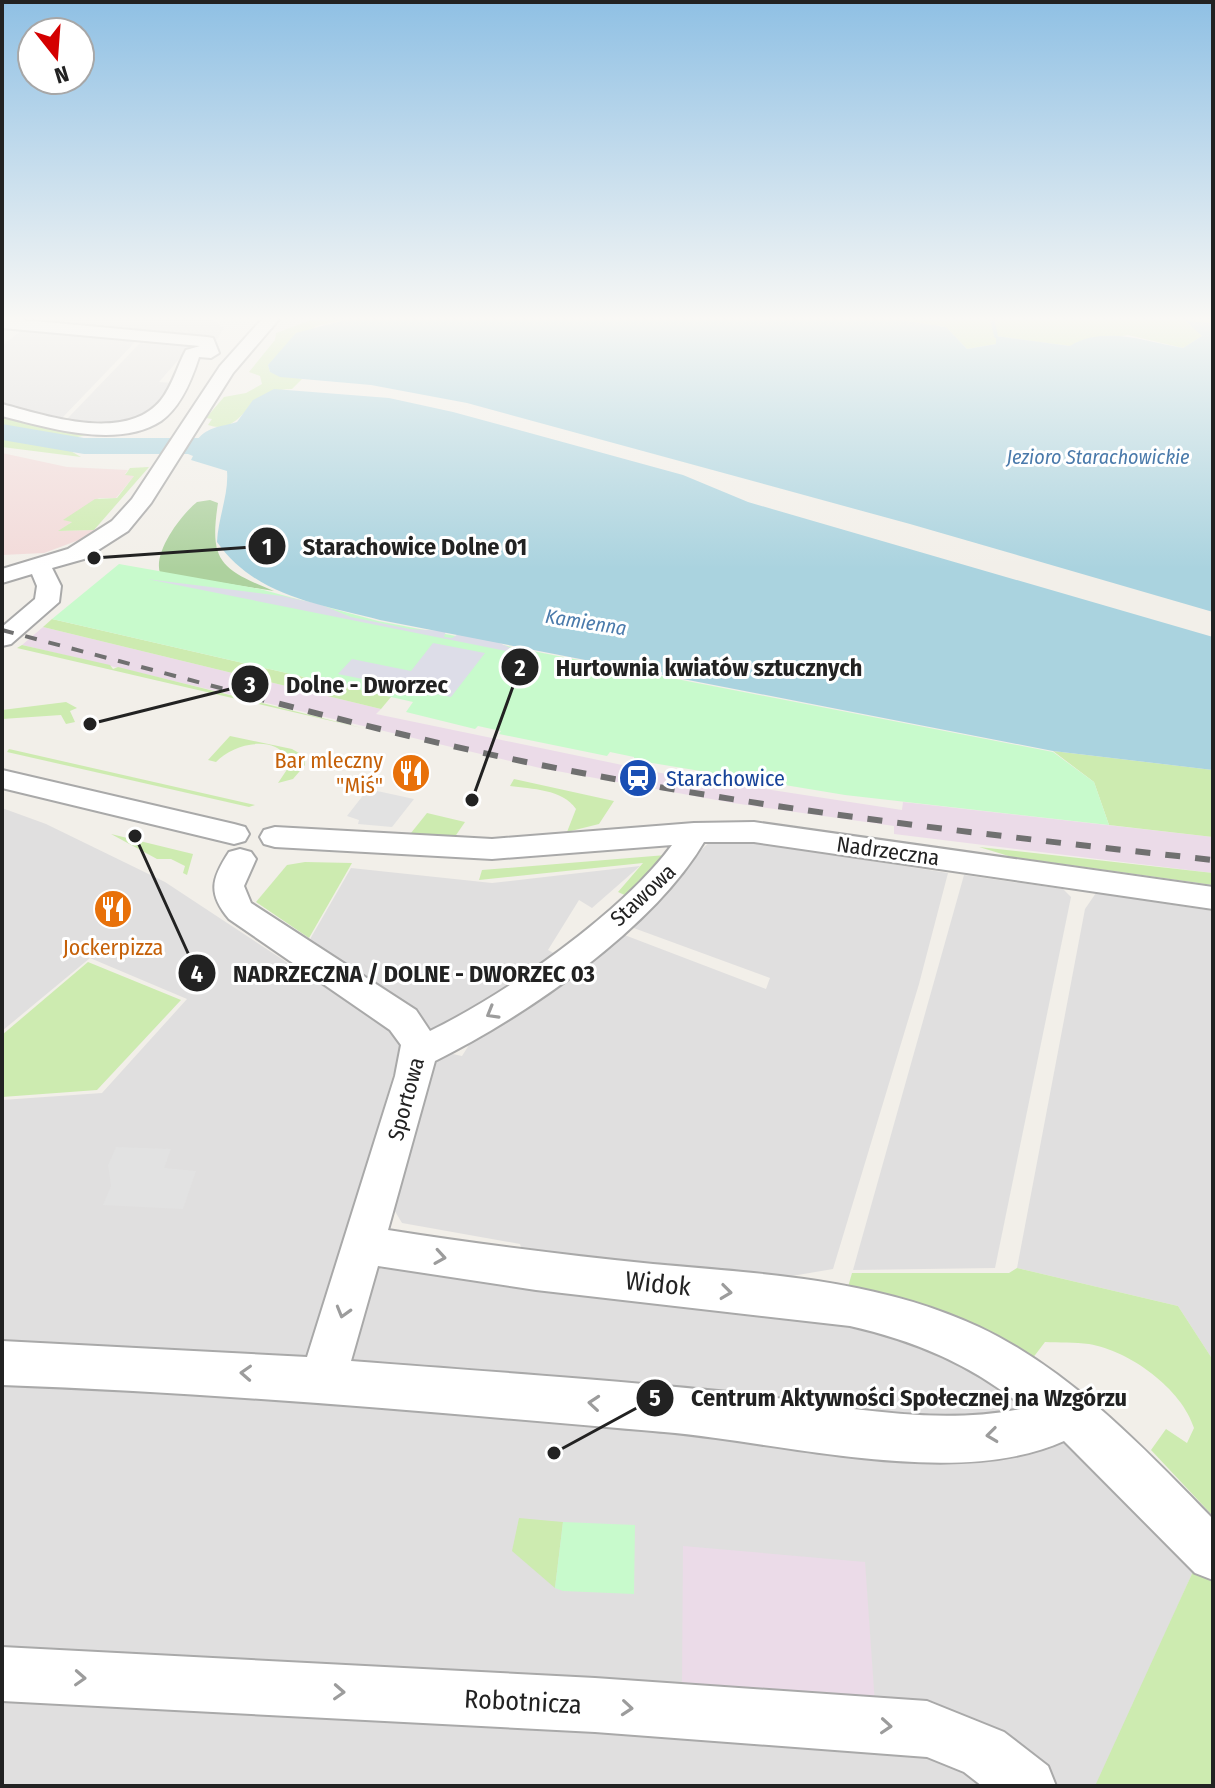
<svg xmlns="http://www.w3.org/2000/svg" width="1215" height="1788" font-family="'Fira Sans Condensed',sans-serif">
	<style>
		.residential { fill: #e0dfdf }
		.commercial { fill: #f2dad9 }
		.industrial { fill: #ebdbe8 }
		.grass { fill: #cdebb0 }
		.forest { fill: #add19e }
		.park { fill: #c8facc }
		.parking { fill: #e2e2e2 }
		.plaza { fill: #dddde8 }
		.water { fill: #aad3df }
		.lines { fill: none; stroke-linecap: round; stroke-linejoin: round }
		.stream { stroke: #aad3df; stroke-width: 4 }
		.river { fill: #aad3df; fill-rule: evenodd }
		.minor-casing { stroke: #a9a9a9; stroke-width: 4 }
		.minor { fill: #fff; fill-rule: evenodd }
		.rail-far1 { stroke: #707070; stroke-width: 4; stroke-dasharray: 12 12; stroke-linecap: butt }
		.rail { stroke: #707070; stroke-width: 6; stroke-dasharray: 15 15; stroke-linecap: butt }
		.oneway { stroke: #9c9c9c }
		.labels { text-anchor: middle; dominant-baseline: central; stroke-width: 6; stroke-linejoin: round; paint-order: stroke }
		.far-water-label { font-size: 20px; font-style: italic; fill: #4a7aab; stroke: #fff }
		.food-label { font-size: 22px; fill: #c56008; stroke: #fff; text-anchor: end }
		.transit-label { font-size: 22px; fill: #164399; stroke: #fff; text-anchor: start }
		.street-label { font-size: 22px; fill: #222; stroke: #fff }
		.near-street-label { font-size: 26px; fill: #222; stroke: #fff }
		.leader { fill: none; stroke: #222; stroke-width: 3 }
		.callout-dot { fill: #222; stroke: #fff; stroke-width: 3 }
		.mark-label { font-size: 24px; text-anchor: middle; font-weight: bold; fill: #fff }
		.callout-label { font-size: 24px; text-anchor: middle; font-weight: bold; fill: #222; stroke: #fff; stroke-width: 6; stroke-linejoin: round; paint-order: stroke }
	</style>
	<rect width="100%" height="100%" fill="#f2efe9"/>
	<!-- residential -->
	<g class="residential">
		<path d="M2,318H211L224,328L216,341Z"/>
		<path d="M23,329L138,339L62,418H39L2,408V346Z"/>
		<path d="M143,340L193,343L159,382L175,383L148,418L124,423L66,420Z"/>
		<path d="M2,808L46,824L165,882L294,967L351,868L492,883L640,866L592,908L579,900L548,950L559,956L520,988L402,1045L337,1264L717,1304L854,1325L944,1347L1079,1447L1196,1565L1162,1641L1105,1786H2V1100L102,1093L187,999L90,958L2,1031Z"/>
		<path d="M731,839L948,873L919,984L833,1269L780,1278L524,1256L520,1244L402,1223L393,1208L436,1060L448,1053L462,1056L469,1045L551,988L614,931L766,989L770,978L620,923L711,841Z"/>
		<path d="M964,875L1063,889L1071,897L995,1268L853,1270Z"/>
		<path d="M1096,893L1213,911V1360L1178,1306L1017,1268L1085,909Z"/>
	</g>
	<!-- commercial -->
	<path class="commercial" d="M2,453L67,467L128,470L125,474L135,475L116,498H99L64,520L73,521L59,531L94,530L79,540L44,553L2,555Z"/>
	<!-- industrial -->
	<g class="industrial">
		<path d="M43,627L381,709L376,714L661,773L902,810L903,802L1213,837V873L894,834V826L733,803L540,768L22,645Z"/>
		<path d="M683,1546L865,1562L875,1705L682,1689Z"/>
	</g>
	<!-- grass -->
	<g class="grass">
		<path d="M317,318H352L316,326L268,365L270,372L302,379L292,389C245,389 243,437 208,425L212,419L206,418L224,397L246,393L262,384L260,376L249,372L275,340L276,333Z"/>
		<path d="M888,318H1213V323L1188,322L1202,336L1183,348L1128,335L1070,346L996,336V344L967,349L946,327Z"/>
		<path d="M2,415L109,430L55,442L81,457L2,447Z"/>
		<path d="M149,467L94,530L58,531L72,522L63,520L95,499L117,498L134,476L125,475L130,468Z"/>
		<path d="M52,619L391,697L381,709L43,627Z"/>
		<path d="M22,645L110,665L113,669L118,667L362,728L17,648Z"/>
		<path d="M66,702L77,708L70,711L75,722L66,724L61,715L2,719V710Z"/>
		<path d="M230,736L292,749L304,756L305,765L293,779L278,783L288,768V758C272,734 233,744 216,762L208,760Z"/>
		<path d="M9,749L255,805L249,807L7,752Z"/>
		<path d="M1053,751L1213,770V837L1109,825L1094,782Z"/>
		<path d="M514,779L614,801L599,824L567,832L576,809C563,789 531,789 510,786Z"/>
		<path d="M427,813L465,822L454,838L411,833Z"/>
		<path d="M111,834L193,854L187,875L183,873L185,866L171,859H157Z"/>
		<path d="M979,847L1213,873V885L1012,857Z"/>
		<path d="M666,855L631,898L618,892L643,863L479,880L482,870Z"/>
		<path d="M305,862L352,863L309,938L256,902L287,865Z"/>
		<path d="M88,962L181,1000L97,1090L2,1097V1035Z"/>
		<path d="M1017,1268L1178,1306L1213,1360V1516L1151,1450L1166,1429L1187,1443L1194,1428C1182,1389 1130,1351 1089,1344C1075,1342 1059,1343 1045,1342L1026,1367L846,1294L852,1273H1009Z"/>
		<path d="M519,1518L563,1522L555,1588L512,1551Z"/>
		<path d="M1196,1565L1213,1583V1786H1095Z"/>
	</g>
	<!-- forest -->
	<path class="forest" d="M210,500L218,503C209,561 220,569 274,591L160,573C153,552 181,515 197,502Z"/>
	<!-- park -->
	<g class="park">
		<path d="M119,564L260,589L378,621L1053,752L1094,782L1109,825L845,795L634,760V757L610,752L607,756L499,734L501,731L478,726L475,729L406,712L413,702L52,619Z"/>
		<path d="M563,1522L635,1525L634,1594L563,1591L555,1588Z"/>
	</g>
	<!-- parking -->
	<g class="parking">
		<path d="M368,789L414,799L392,827L358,824L359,820L347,816Z"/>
		<path d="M116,1147L171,1149L164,1168L196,1171L183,1209L103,1205L111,1186L108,1165Z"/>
	</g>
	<!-- plaza -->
	<g class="plaza">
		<path d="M147,579L282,596L319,604L351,617L410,629L446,631L444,637L452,638L460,633L495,641L526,655Z"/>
		<path d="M433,643L485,653L451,697L338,674L352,659L411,671Z"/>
	</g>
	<!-- water -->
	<g class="water">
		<path d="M352,318H888L946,327L967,349L996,344V336L1070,346C1103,325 1148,342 1183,348L1202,336L1186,321L1213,323V612L910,524L467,403L371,385L280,377L270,372L268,365L296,333Z"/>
		<path d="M274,389L389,398L453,412L683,475L748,502L1213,637V770L1053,751L380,620C319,604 256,597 217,542C218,518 229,494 227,471L191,460L193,456L188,454L199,444L196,442C205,427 220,427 237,422L253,400Z"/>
	</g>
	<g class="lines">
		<!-- stream -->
		<path class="stream" d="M992,318L996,336"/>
		<!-- river -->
		<path class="river" d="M2,424L84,438H219L228,440L261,474L257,480C235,485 226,468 212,454H84L2,440Z"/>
		<defs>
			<g id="minor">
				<path d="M2,318L207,337L213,338L219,353L211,358L199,357C192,379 181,407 161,421C118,449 48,428 2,416V404C47,416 126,443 161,400C173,385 177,366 186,350L200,346L2,328Z"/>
				<path d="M263,318H280L233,373L151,503L128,531L84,559L52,568L61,586L59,602L11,644L2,646V627L35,599L37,586L32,574L2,583V569L68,549L112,521L132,499L220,366Z"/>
				<path d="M2,770L234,824L245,827L249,834L245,841L234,844L2,788Z"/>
				<path d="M754,822L1213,887V909L754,842H704C652,930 525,1016 435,1061L388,1230C476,1244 565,1255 653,1264C764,1274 877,1279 979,1327C1070,1370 1144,1448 1213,1519V1580L1195,1573L1064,1441C956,1490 781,1442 664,1432C444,1413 223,1393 2,1385V1341L307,1357L395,1076L401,1045L390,1030L229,919C207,893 212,878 229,852L240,849L251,852L256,859L244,886L251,903L416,1010L430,1031C506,994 622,913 672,845L492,859L275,847L264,844L260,837L264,830L275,827L492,839L694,823ZM378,1266L536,1290L850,1326C916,1341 972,1365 1025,1408C928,1429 825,1402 728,1392C603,1379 477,1371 351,1361Z"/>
				<path d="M2,1647L595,1678L927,1701L1004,1732L1048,1766L1056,1786H982L964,1772L927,1757L595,1732L2,1701Z"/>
			</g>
		</defs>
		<!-- minor casing -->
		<use href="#minor" class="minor-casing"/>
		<!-- minor -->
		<use href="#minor" class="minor"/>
		<!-- rail-far1 -->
		<path class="rail-far1" d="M2,630L258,698"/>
		<!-- rail -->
		<path class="rail" d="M250,696C364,726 478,754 593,775C799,814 1006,837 1213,860"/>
	</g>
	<!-- one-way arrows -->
	<defs><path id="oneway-chevron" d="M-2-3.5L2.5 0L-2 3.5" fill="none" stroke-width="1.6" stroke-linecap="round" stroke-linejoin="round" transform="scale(2)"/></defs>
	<g class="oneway">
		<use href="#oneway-chevron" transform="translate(492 1013) rotate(150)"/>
		<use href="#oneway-chevron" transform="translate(440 1257) rotate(9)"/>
		<use href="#oneway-chevron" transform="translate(726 1292) rotate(7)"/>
		<use href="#oneway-chevron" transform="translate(343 1312) rotate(106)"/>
		<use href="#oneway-chevron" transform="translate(246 1373) rotate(-177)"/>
		<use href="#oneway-chevron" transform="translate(594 1403) rotate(-175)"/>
		<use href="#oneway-chevron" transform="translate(992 1435) rotate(173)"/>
		<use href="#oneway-chevron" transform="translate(80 1678) rotate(3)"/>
		<use href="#oneway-chevron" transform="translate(339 1692) rotate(3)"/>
		<use href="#oneway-chevron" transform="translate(627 1708) rotate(5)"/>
		<use href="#oneway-chevron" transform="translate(886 1726) rotate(4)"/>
	</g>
	<!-- sky -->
	<linearGradient id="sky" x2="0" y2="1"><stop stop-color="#8fc0e4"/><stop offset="0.56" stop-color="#f9f8f5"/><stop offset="1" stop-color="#f9f8f5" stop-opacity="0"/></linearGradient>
	<rect width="1215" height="569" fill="url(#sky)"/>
	<!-- icons -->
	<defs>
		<symbol id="restaurant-disc" viewBox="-11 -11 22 22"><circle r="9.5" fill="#e8710a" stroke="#fff"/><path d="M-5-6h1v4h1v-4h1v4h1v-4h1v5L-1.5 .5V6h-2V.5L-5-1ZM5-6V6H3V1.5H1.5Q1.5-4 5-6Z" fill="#fff"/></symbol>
		<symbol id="station-disc" viewBox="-11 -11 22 22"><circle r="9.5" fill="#1a4fb4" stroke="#fff"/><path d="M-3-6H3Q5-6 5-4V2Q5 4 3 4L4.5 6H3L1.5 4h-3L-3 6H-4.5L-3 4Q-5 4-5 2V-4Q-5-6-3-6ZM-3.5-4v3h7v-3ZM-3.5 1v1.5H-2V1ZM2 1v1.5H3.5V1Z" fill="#fff"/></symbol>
	</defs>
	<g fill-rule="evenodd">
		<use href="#restaurant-disc" x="389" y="751" width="44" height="44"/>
		<use href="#station-disc" x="616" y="756" width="44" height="44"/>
		<use href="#restaurant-disc" x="91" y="887" width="44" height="44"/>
	</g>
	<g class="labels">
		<!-- far-water labels -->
		<g class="far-water-label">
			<text x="1098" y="457">Jezioro Starachowickie</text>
			<text transform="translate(586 622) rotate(9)">Kamienna</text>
		</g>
		<!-- food labels -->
		<g class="food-label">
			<text x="383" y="760">Bar mleczny<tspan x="383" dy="25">"Miś"</tspan></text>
			<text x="113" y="947" text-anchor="middle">Jockerpizza</text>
		</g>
		<!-- transit labels -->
		<g class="transit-label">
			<text x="666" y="778">Starachowice</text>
		</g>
		<!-- street labels -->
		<g class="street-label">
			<text transform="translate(888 851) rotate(8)">Nadrzeczna</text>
			<text transform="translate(643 895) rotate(-43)">Stawowa</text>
			<text transform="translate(406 1099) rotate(-75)">Sportowa</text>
		</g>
		<!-- near-street labels -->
		<g class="near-street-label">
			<text transform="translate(658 1284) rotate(6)">Widok</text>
			<text transform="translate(523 1702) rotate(3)">Robotnicza</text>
		</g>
	</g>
	<!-- callouts -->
	<path class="leader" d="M94 558L267 546M472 800L520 667M90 724L250 684M135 836L197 973M554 1453L655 1398"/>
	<g class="callout-dot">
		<circle cx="94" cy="558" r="8"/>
		<circle cx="472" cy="800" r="8"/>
		<circle cx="90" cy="724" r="8"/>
		<circle cx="135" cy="836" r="8"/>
		<circle cx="554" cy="1453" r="8"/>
		<circle cx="267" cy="546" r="20"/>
		<circle cx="520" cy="667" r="20"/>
		<circle cx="250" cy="684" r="20"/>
		<circle cx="197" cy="973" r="20"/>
		<circle cx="655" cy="1398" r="20"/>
	</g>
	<g class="mark-label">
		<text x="267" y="555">1</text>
		<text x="520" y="676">2</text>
		<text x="250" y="693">3</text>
		<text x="197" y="982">4</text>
		<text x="655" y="1406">5</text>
	</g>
	<g class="callout-label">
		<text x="415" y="555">Starachowice Dolne 01</text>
		<text x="709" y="676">Hurtownia kwiatów sztucznych</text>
		<text x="367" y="693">Dolne - Dworzec</text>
		<text x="414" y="982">NADRZECZNA / DOLNE - DWORZEC 03</text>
		<text x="909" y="1406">Centrum Aktywności Społecznej na Wzgórzu</text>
	</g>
	<!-- border -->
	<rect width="1215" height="1788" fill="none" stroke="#222222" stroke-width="8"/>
	<!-- north arrow -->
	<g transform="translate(56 56) rotate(163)"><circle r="38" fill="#ffffff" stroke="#a7a7a7" stroke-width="2"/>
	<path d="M0-6L14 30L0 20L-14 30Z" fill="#d40000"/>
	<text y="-12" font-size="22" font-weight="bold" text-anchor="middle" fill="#222222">N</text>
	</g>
</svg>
